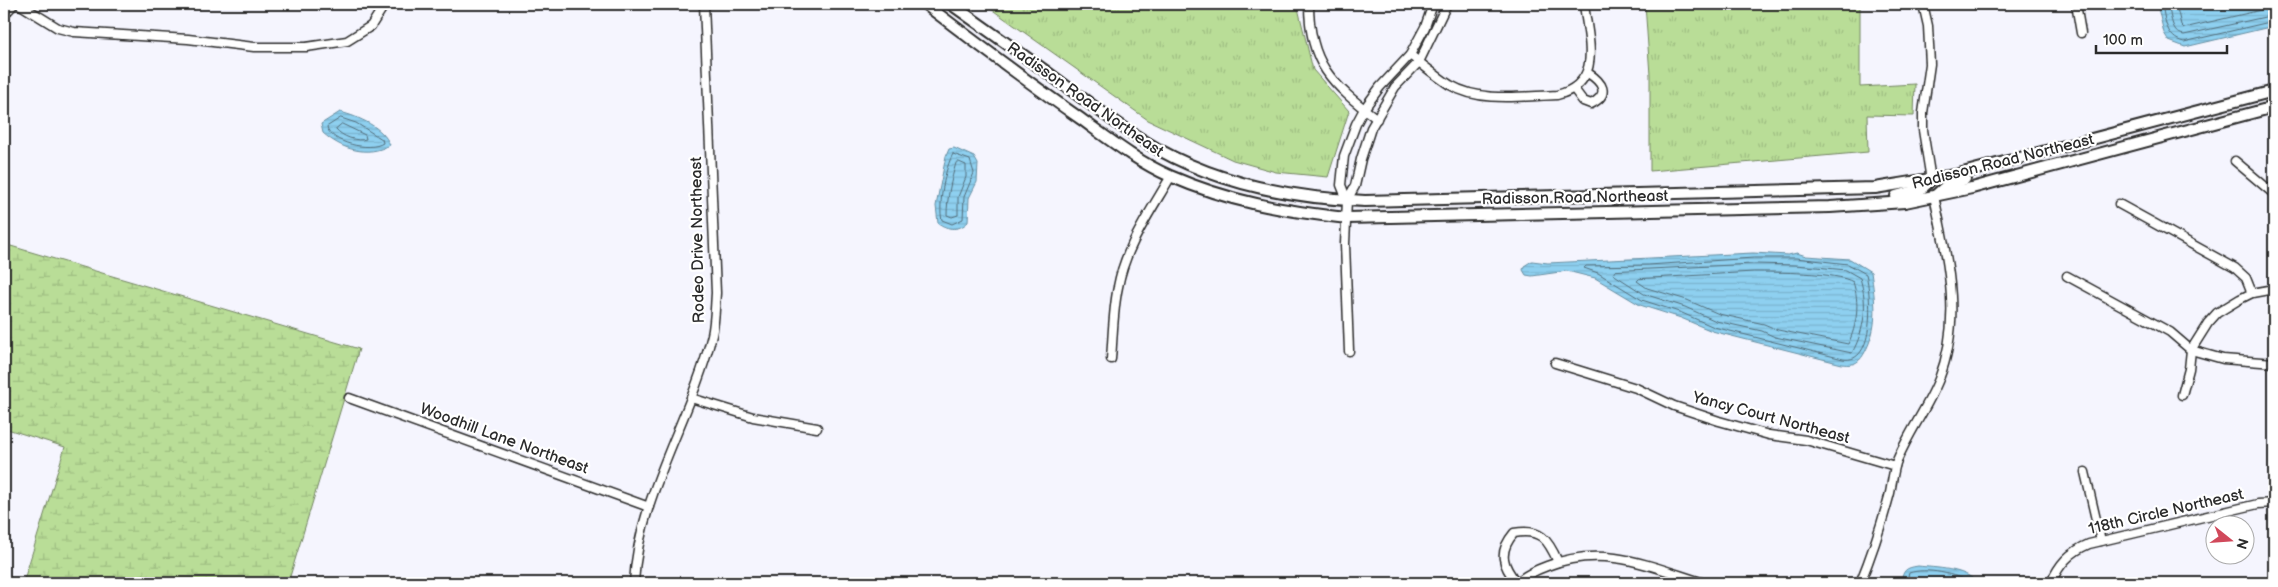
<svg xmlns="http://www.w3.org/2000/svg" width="2278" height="587" font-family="'Balsamiq Sans',sans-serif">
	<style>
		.grass { fill: url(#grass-tufts); stroke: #728461 }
		.wetland { fill: url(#wetland-marsh); stroke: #728461 }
		.water { fill: url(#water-rules); stroke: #668ea1 }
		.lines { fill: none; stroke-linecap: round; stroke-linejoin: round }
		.shore { stroke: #536d7a; stroke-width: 1 }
		.minor-casing { stroke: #2b2b2b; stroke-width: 11 }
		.secondary-casing { stroke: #2b2b2b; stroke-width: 14 }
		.minor { stroke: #fff; stroke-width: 8 }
		.secondary { stroke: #fff; stroke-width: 10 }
		.labels { text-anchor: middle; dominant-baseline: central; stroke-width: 4.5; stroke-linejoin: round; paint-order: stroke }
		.street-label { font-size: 16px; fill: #2b2b2b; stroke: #fff }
	</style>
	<defs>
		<pattern id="grass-tufts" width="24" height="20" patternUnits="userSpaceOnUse" patternTransform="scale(1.25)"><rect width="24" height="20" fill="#b9dd97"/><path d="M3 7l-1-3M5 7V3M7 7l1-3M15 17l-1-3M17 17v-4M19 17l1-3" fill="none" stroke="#9fbe82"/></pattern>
		<pattern id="wetland-marsh" width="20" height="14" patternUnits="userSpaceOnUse" patternTransform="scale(1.25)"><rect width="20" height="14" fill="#b9dd97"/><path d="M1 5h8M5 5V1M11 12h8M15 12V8" fill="none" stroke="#9fbe82"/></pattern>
		<pattern id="water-rules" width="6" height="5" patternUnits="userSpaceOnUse" patternTransform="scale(1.25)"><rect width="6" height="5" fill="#8ed0f0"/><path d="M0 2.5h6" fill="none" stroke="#7bb3ce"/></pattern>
	</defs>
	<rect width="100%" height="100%" fill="#f5f5fe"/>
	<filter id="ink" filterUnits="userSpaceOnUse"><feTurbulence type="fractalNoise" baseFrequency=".02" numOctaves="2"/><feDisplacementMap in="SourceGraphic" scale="10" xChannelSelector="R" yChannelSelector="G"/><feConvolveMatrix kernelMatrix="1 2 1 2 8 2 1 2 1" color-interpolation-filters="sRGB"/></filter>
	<g filter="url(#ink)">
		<!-- grass -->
		<g class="grass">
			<path d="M984,4H1297L1313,70L1349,111L1328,177L1276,172L1233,160L1148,120Z"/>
			<path d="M1645,4H1860V87L1915,84L1914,116L1867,115L1868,152L1650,171V75Z"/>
		</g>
		<!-- wetland -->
		<path class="wetland" d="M4,244L359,349L288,583H23L65,447L4,428Z"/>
		<!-- water -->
		<g class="water">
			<path d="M2157,4H2274V26L2185,47L2169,41L2164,33Z"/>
			<path d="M340,112C359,117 383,127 390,145C367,158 341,149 323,133L321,124Z"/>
			<path d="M954,148L974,157L978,164L977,182L969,198L968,222C959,231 948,230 938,223L936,206L946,156L949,149Z"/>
			<path d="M1753,253L1788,255L1797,253L1806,256L1850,259L1871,272C1875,300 1879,324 1866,350C1860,362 1855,366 1842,364L1712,331L1681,318L1640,305L1595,278L1567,271L1532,276L1526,275L1523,270L1524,266L1532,261L1548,263Z"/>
			<path d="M1918,566C1935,568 1966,568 1977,583H1901C1903,570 1905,568 1918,566Z"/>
		</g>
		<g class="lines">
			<!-- shore -->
			<g class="shore">
				<path d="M2162,4C2165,20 2166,38 2184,42L2274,21"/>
				<path d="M2168,4C2171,15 2171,33 2184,35L2274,15"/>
				<path d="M2176,4L2181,25L2184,28L2274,7"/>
				<path d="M341,118L356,123L382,139L383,143C370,152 330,143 327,127Z"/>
				<path d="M342,124L365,135L366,139C357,142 342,137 336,129Z"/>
				<path d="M953,154L970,160L974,173L964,197L963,219L952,224L942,220C938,205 945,167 953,154Z"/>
				<path d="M959,162L966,165V177L958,197V215L952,217L947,215C947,198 951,180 956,163Z"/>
				<path d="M1754,258H1796L1848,264L1866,274C1871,294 1876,365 1843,359L1714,327L1682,313L1642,300L1598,273L1584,268L1586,266L1648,265Z"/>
				<path d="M1754,264L1796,265L1846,270L1860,278C1868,304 1865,329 1852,353L1775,337L1762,331L1716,321L1685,307L1644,294L1613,274L1615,271Z"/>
				<path d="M1754,272C1775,272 1837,272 1853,282C1860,302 1857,326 1848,344L1778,330L1764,324L1719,314L1687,300L1647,288L1637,281L1639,279Z"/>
				<path d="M1906,583L1909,573C1926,567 1956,574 1971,583"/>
			</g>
			<defs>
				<g id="minor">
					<path d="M19,4L58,28L74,32L188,39L254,47H306L347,41L371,26L385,4"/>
					<path d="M1309,4C1309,64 1332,84 1377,119"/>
					<path d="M1923,4L1928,26L1930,64L1923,113V130L1931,180"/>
					<path d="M2076,4L2081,33"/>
					<path d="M4,15L14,4"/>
					<path d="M1410,55C1423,65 1436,76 1450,85C1481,103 1522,96 1557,95C1604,83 1588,40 1584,4"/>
					<path d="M1574,89L1583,101L1591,104C1611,94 1602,82 1588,73"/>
					<path d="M2235,161L2274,194"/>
					<path d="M1347,200L1355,186L1361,159L1371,128L1395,87L1419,62L1447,4"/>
					<path d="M2119,204L2235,268L2246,278L2252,293"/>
					<path d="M2067,276L2170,332L2191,350L2223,359L2274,363"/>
					<path d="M1349,351L1345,244L1347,200L1341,185L1344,156L1356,124L1364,109L1380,87L1410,55L1425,27L1433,4"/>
					<path d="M1111,359C1113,335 1113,310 1118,287C1125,247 1151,211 1171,176"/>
					<path d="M1555,363L1636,388L1674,406L1719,421L1769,435L1806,440L1895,466"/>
					<path d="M2182,395L2189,369L2191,350L2208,323L2217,313L2240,299L2252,293L2274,289"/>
					<path d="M349,398L649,507"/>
					<path d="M691,398L753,417L817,428"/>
					<path d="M2085,472L2101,541"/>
					<path d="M634,583C638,496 691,419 712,335C715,322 715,306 716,293L704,4"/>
					<path d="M1517,583C1525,575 1536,570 1547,566C1604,544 1649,566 1704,583"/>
					<path d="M1517,583C1502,565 1498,552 1514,533C1540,528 1548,539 1558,562"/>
					<path d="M1860,583C1872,554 1882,523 1890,493C1892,483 1893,473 1896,463C1908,433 1927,409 1939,379C1963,318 1947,258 1934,196"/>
					<path d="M2051,583C2059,564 2070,552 2089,544L2258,504L2274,503"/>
				</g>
				<g id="secondary">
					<path d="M925,4C976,43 1028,82 1081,119C1110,140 1138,162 1170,176C1230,202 1283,211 1347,218L1830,207L1905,202L1972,188L2274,107"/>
					<path d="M951,4C982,26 1013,48 1044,70C1077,94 1109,119 1144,141C1210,182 1289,198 1365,201L1875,188L1955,175L2274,91"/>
					<path d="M1896,196L1921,189L1931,180"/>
					<path d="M1935,196L1946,186L1965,179"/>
				</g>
			</defs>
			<!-- minor casing -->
			<use href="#minor" class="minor-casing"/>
			<!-- secondary casing -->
			<use href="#secondary" class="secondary-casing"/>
			<!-- minor -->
			<use href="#minor" class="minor"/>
			<!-- secondary -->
			<use href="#secondary" class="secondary"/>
		</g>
	</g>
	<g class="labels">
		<!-- street labels -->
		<g class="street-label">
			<text transform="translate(1085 100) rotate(35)">Radisson Road Northeast</text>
			<text transform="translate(2003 162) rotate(-14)">Radisson Road Northeast</text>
			<text transform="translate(1575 198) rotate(-1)">Radisson Road Northeast</text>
			<text transform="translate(698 240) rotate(-91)">Rodeo Drive Northeast</text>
			<text transform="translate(1771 418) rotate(15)">Yancy Court Northeast</text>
			<text transform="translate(504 439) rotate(20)">Woodhill Lane Northeast</text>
			<text transform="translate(2166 512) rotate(-13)">118th Circle Northeast</text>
		</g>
	</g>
	<!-- margin -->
	<rect width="2278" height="587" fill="none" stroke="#fff" stroke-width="20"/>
	<rect x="10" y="10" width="2258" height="567" fill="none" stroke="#2b2b2b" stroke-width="2" filter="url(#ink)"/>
	<!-- north arrow -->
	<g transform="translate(2230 540) rotate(107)"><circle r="24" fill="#ffffff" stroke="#aaaaaa"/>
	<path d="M0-4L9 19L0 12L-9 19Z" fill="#d1495b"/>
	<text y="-8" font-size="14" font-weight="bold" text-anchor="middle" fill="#2b2b2b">N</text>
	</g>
	<!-- scale -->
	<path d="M2096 45v8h131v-8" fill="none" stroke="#2b2b2b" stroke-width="2.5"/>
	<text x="2103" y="45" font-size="15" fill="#2b2b2b" stroke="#ffffff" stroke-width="4" paint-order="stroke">100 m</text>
</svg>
